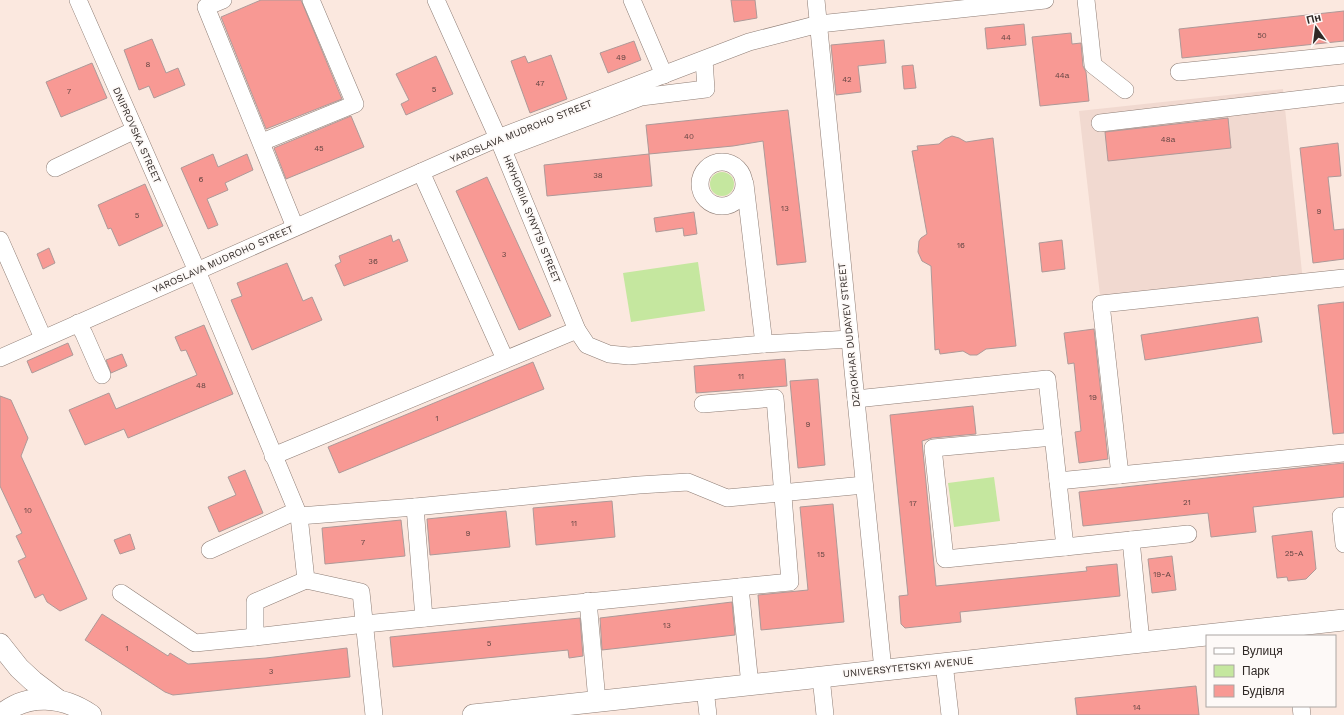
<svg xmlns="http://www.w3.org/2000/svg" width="1344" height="715" font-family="'Work Sans',sans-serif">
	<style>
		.education { fill: #f1d9d0 }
		.green { fill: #c5e79f }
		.building { fill: #f89994; stroke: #ae9998 }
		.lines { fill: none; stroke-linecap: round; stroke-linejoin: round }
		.minor-casing { stroke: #8e7d75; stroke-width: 18 }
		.major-casing { stroke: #8e7d75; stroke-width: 22 }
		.minor { stroke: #fff; stroke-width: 17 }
		.major { stroke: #fff; stroke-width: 21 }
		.labels { text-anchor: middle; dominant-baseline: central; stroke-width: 3.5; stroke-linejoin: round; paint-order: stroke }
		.number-label { font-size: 8px; fill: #624542 }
		.street-label { font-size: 10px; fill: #302926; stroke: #fdf9f7 }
	</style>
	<rect width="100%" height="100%" fill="#fbe8df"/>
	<!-- education -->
	<path class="education" d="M1283,89L1303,282L1101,304L1079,111Z"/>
	<!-- green -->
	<g class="green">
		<circle cx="722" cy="184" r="12"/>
		<path d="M698,262L705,311L631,322L623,273Z"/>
		<path d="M994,477L1000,521L954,527L948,483Z"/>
	</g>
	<!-- building -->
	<g class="building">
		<path d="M261,0H301L342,99L266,129L221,17Z"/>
		<path d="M731,0H755L757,18L734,22Z"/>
		<path d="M1344,11V41L1182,58L1179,29Z"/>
		<path d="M1024,24L1026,45L987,49L985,28Z"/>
		<path d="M1071,33L1072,44L1081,43L1083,66L1086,72L1089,101L1040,106L1032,37Z"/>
		<path d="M152,39L166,73L178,68L185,85L154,98L149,86L139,90L124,50Z"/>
		<path d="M884,40L886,63L858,66L861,92L836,95L831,45Z"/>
		<path d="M634,41L641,60L608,73L600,53Z"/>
		<path d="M551,55L567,99L530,113L511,61L525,56L528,63Z"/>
		<path d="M436,56L453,94L406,115L401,104L409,100L396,74Z"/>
		<path d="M92,63L107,98L61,117L46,82Z"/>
		<path d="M913,65L916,88L904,89L902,66Z"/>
		<path d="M788,110L806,262L777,265L763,141L733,146L649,154L646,125Z"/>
		<path d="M351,116L364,147L286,179L274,148Z"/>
		<path d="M1228,118L1231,148L1108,161L1105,132Z"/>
		<path d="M952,136L959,138L966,142L993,138L1016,346L986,349L977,355H970L963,351L940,354L939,349L935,350L931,266L922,261L918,252L919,241L921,238L927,234L912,151L918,150L917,146L939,144L945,139Z"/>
		<path d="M1338,143L1341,176L1328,177L1334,230L1344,229V259L1313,263L1300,148Z"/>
		<path d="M213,154L218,167L247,154L253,170L225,183L228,190L207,199L218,225L208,229L181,168Z"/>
		<path d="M649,154L652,186L547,196L544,165Z"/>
		<path d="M487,177L551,316L519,330L456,191Z"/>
		<path d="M145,184L163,226L119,246L111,228L108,229L98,205Z"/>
		<path d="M694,212L697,234L684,236L683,228L656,232L654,218Z"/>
		<path d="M391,235L393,242L399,239L408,261L344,286L335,265L341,262L339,256Z"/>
		<path d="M1062,240L1065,269L1042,272L1039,243Z"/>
		<path d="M49,248L55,263L43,269L37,254Z"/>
		<path d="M287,263L303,301L312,297L322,320L252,350L231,300L242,296L237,283Z"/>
		<path d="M1344,302V433L1333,434L1318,305Z"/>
		<path d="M1258,317L1262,342L1145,360L1141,335Z"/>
		<path d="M204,325L233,394L128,438L124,429L85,445L69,410L109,393L116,409L197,375L186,350L181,351L175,337Z"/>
		<path d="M1094,329L1108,459L1079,463L1075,432L1081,431L1074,363L1068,364L1064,333Z"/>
		<path d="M68,343L73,355L32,373L27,361Z"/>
		<path d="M122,354L127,366L111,373L106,360Z"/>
		<path d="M785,359L787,386L696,393L694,366Z"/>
		<path d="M533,362L544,389L339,473L328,447Z"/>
		<path d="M818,379L825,465L798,468L790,381Z"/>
		<path d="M0,396L11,400L28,438L21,456L87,599L60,611L47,602L43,594L35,598L18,561L26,557L16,536L22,533L0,486Z"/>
		<path d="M973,406L976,434L932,438L922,441L936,586L1087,571L1086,567L1117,564L1120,596L960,612L961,622L905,628L901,624L899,596L908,595L890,415Z"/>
		<path d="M1344,463V497L1253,507L1256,532L1211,537L1208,513L1083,526L1079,492Z"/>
		<path d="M245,470L263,513L219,532L208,507L236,495L228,477Z"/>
		<path d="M612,501L615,537L536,545L533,508Z"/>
		<path d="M833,504L844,622L761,630L758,595L808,590L800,507Z"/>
		<path d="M506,511L510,547L430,555L427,519Z"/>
		<path d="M401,520L405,556L325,564L322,528Z"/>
		<path d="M1312,531L1316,569L1306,579L1288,581L1287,577L1277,578L1272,536Z"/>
		<path d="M130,534L135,549L120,554L114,540Z"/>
		<path d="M1172,556L1176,590L1152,593L1148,559Z"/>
		<path d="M732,602L735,635L602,650L600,618Z"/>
		<path d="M102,614L168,656L170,653L188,664L266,658L347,648L350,677L173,695L165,692L85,640Z"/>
		<path d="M580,618L583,656L569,658L568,650L393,667L390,637Z"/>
		<path d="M1196,686L1199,715H1077L1075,698Z"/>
	</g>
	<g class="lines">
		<defs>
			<g id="minor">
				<path d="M78,0L197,271L299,516L306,580L361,592L374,715"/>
				<path d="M223,0L206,7L295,227"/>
				<path d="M436,0L498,138L577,330L587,345L609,354L629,356L764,344L850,339"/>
				<path d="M632,0L664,75"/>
				<path d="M816,0L883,670"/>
				<path d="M1086,0L1093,65L1125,90"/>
				<path d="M1179,72L1344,55"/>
				<path d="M1100,123L1344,94"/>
				<path d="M262,142L355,104L311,0"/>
				<path d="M503,149L641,97L706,89L704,60"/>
				<circle cx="722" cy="184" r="22"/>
				<path d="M55,168L135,130"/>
				<path d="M421,172L505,359"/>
				<path d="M745,184L764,344"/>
				<path d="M0,240L43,338"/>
				<path d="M78,323L84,334L102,375"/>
				<path d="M0,358L498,138L749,42L819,24L1045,0"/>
				<path d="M856,399L1047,379L1065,547L1131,540L1141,642"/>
				<path d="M1053,437L933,448L945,559L1065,547"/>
				<path d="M273,456L577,330"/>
				<path d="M1120,475L1101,304L1344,278"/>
				<path d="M1058,481L1344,453"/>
				<path d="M415,507L424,618"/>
				<path d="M299,516L415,507L639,485L688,482L727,498L864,485"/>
				<path d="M1344,516H1341L1344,544"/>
				<path d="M1131,540L1188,534"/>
				<path d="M210,550L296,511"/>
				<path d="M740,587L750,685"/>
				<path d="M121,593L195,643L255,637L365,624L790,582L775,398L703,404"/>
				<path d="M588,601L597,701"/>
				<path d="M255,637V602L306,580"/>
				<path d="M944,663L950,715"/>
				<path d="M821,677L825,715"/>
				<path d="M705,689L708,715"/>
				<path d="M1301,706L1302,715"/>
			</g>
			<g id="major">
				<path d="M0,644L19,668L33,681L58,700"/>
				<path d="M1,715C28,692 63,696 91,715"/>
				<path d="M473,715L1344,620"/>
			</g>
		</defs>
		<!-- minor casing -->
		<use href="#minor" class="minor-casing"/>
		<!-- major casing -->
		<use href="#major" class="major-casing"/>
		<!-- minor -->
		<use href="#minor" class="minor"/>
		<!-- major -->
		<use href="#major" class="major"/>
	</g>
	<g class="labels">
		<!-- number labels -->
		<g class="number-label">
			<text x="1262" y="35">50</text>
			<text x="1006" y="37">44</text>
			<text x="621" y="57">49</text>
			<text x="148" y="64">8</text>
			<text x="1062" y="75">44а</text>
			<text x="847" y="79">42</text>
			<text x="540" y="83">47</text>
			<text x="434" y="89">5</text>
			<text x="69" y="91">7</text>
			<text x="689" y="136">40</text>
			<text x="1168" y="139">48а</text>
			<text x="319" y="148">45</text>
			<text x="598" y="175">38</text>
			<text x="201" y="179">6</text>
			<text x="785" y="208">13</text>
			<text x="1319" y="211">9</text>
			<text x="137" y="215">5</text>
			<text x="961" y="245">16</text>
			<text x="504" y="254">3</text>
			<text x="373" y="261">36</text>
			<text x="741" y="376">11</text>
			<text x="201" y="385">48</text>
			<text x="1093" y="397">19</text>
			<text x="437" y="418">1</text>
			<text x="808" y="424">9</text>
			<text x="1187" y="502">21</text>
			<text x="913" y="503">17</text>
			<text x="28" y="510">10</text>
			<text x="574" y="523">11</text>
			<text x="468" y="533">9</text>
			<text x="363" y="542">7</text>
			<text x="1294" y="553">25-А</text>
			<text x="821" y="554">15</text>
			<text x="1162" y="574">19-А</text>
			<text x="667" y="625">13</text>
			<text x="489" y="643">5</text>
			<text x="127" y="648">1</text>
			<text x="271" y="671">3</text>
			<text x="1137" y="707">14</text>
		</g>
		<!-- street labels -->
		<g class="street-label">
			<text transform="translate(521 131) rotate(-22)">YAROSLAVA MUDROHO STREET</text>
			<text transform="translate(137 135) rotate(66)">DNIPROVSKA STREET</text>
			<text transform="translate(532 219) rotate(68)">HRYHORIIA SYNYTSI STREET</text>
			<text transform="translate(223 259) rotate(-24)">YAROSLAVA MUDROHO STREET</text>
			<text transform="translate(849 335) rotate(-96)">DZHOKHAR DUDAYEV STREET</text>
			<text transform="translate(908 667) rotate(-6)">UNIVERSYTETSKYI AVENUE</text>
		</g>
	</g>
	<!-- legend -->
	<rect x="1206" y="635" width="130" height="72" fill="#fdf9f7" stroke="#aba6a3"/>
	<rect x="1214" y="648" width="20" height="6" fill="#ffffff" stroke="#aba6a3"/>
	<text x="1242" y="655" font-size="12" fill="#302926">Вулиця</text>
	<rect x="1214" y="665" width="20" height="12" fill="#c5e79f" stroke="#aba6a3"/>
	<text x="1242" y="675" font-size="12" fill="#302926">Парк</text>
	<rect x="1214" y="685" width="20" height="12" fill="#f89994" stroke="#aba6a3"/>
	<text x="1242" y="695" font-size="12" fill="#302926">Будівля</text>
	<!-- north arrow -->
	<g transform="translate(1316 28) rotate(346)" stroke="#fdf9f7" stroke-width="3" paint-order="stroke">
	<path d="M0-3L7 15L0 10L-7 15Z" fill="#302926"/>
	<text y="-6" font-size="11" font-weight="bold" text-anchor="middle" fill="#302926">Пн</text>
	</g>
</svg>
